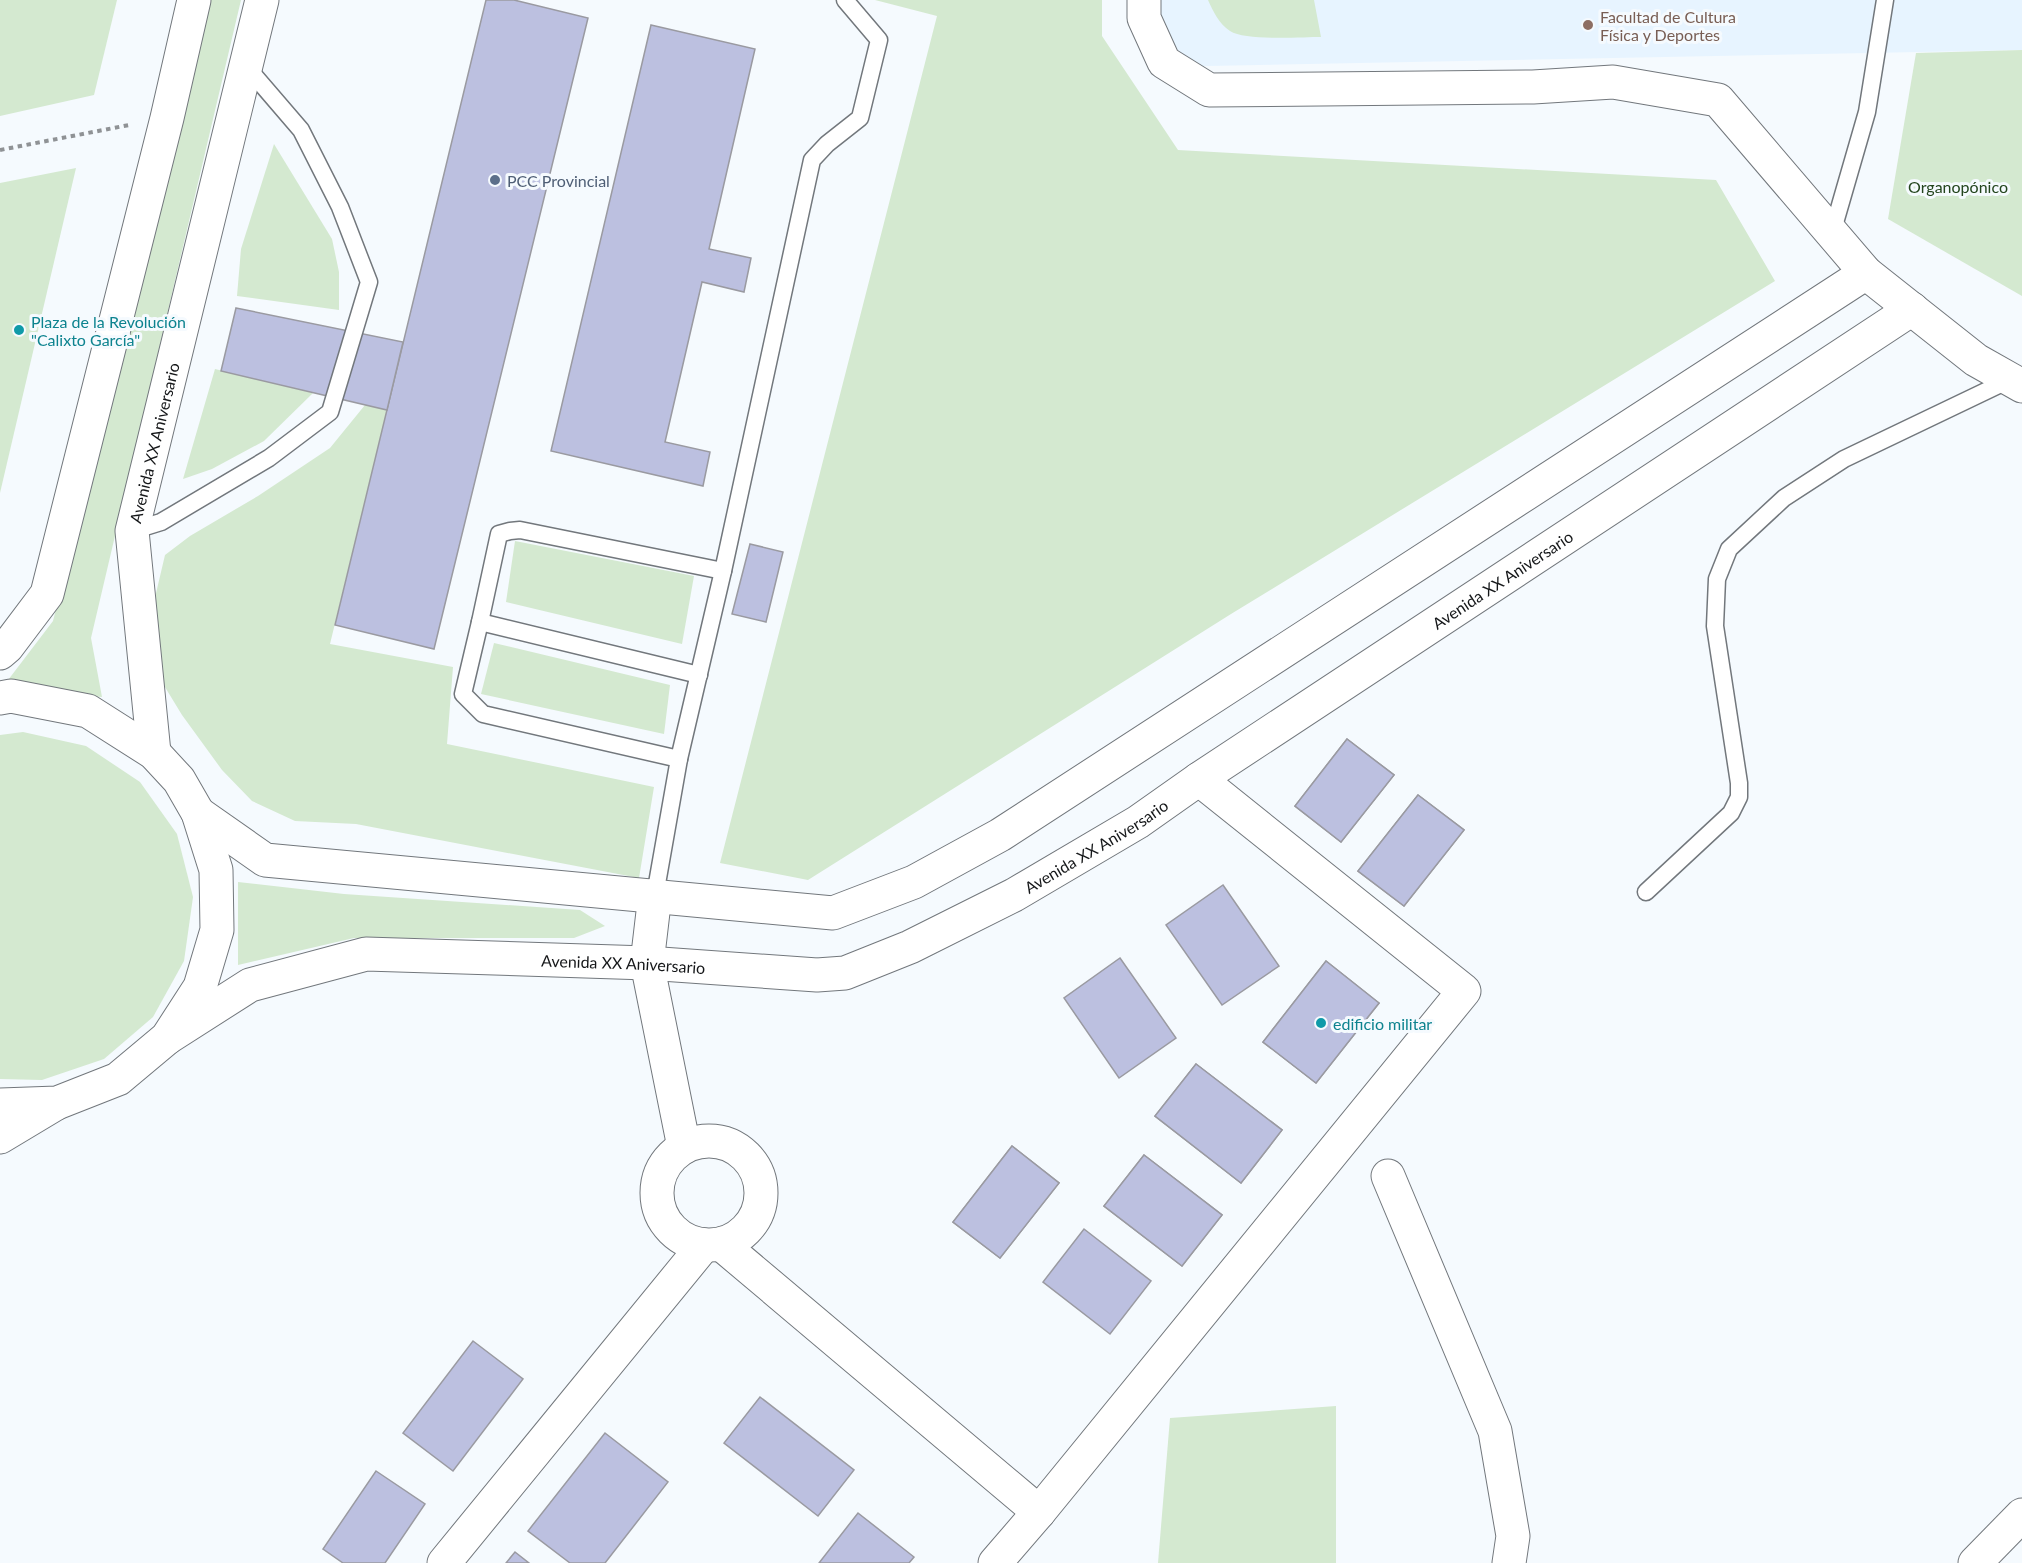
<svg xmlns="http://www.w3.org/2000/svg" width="2022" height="1563" font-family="Lato,sans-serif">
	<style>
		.built { fill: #e7f4ff }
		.green { fill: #d4e9d0 }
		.building { fill: #bcc0e0; stroke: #9a9aa1; stroke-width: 1.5 }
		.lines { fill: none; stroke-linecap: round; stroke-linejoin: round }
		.lane-casing { stroke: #72777c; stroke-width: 19 }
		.street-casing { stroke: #72777c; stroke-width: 35 }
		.primary-casing { stroke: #72777c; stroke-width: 35 }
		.path { stroke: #8f9295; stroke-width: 4; stroke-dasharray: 4.5 4.5; stroke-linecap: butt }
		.lane { stroke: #fff; stroke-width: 16 }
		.street { stroke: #fff; stroke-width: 33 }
		.primary { stroke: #fff; stroke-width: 33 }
		.education-dot { fill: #8d6e63; stroke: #f5fafe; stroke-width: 2 }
		.service-dot { fill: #5c6f8a; stroke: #f5fafe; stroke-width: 2 }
		.culture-dot { fill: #0f9aa8; stroke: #f5fafe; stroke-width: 2 }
		.labels { text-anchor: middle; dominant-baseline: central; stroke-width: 6; stroke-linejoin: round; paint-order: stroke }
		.education-label { font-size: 16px; fill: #785e54; stroke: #f5fafe; text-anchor: start }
		.service-label { font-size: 16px; fill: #4e5e75; stroke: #f5fafe; text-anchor: start }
		.park-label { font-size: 16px; fill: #23451d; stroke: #f5fafe }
		.culture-label { font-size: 16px; fill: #0d838f; stroke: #f5fafe; text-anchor: start }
		.street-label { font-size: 16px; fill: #151719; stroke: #f5fafe }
	</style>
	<rect width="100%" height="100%" fill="#f5fafe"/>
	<!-- built -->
	<path class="built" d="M1153,0H2022V50L1155,67Z"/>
	<!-- green -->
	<g class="green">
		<path d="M0,0H117L94,95L0,116Z"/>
		<path d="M210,0H241L91,638L102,697L2,688L53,621Z"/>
		<path d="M875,0H1102V36L1178,150L1716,180L1775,281L1231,614L808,880L720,863L937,16Z"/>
		<path d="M1208,0H1314L1321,37C1301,37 1245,41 1230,31C1219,24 1213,11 1208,0Z"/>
		<path d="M2022,50V296L1888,219L1916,53Z"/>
		<path d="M274,144L332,239L339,272V310L237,296L241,249Z"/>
		<path d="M76,168L0,493V183Z"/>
		<path d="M215,369L313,393L264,441L212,469L183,479Z"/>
		<path d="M365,405L387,410L330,644L453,667L447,744L654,787L639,878L356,824L295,821L252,801L222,770L182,715L157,674L153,606L165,555L190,536L258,496L330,448Z"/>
		<path d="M515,541L694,576L682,644L506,602Z"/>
		<path d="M494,643L670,685L664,734L481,694Z"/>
		<path d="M23,732L86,746L140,782L177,834L193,897L184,961L153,1017L104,1059L42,1080L0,1079V735Z"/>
		<path d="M238,882L344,894L580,910L605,926L574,938H354L238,965Z"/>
		<path d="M1336,1406V1563H1158L1170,1418Z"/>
	</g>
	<!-- building -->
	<g class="building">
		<path d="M486,0H514L588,18L434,649L335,625Z"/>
		<path d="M651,25L755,49L709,249L751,258L744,292L702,282L665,442L710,452L703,486L551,451Z"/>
		<path d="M236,308L403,342L387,410L221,371Z"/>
		<path d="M750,544L783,552L766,622L732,614Z"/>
		<path d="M1347,739L1394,775L1341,842L1295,806Z"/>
		<path d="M1347,739L1394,775L1341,842L1295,806Z"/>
		<path d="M1418,795L1464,830L1404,906L1358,871Z"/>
		<path d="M1418,795L1464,830L1404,906L1358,871Z"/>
		<path d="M1223,885L1279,966L1222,1005L1166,925Z"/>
		<path d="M1120,958L1176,1038L1119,1078L1064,998Z"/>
		<path d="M1326,961L1379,1003L1316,1083L1263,1042Z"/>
		<path d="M1326,961L1379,1003L1316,1083L1263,1042Z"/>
		<path d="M1196,1064L1282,1130L1241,1183L1155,1116Z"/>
		<path d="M1196,1064L1282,1130L1241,1183L1155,1116Z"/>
		<path d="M1012,1146L1059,1183L1000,1258L953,1222Z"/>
		<path d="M1012,1146L1059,1183L1000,1258L953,1222Z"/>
		<path d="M1144,1155L1222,1215L1182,1266L1104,1206Z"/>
		<path d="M1144,1155L1222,1215L1182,1266L1104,1206Z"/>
		<path d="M1084,1229L1151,1281L1110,1334L1043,1282Z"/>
		<path d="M473,1341L523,1379L453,1471L403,1433Z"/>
		<path d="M760,1397L854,1470L818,1516L724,1443Z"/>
		<path d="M605,1433L668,1482L605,1563H570L528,1531Z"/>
		<path d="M376,1471L425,1504L385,1563H343L323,1549Z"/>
		<path d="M858,1513L914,1557L909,1563H819Z"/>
		<path d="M515,1552L529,1563H506Z"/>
	</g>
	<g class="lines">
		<defs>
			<g id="lane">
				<path d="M1832,233L1867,112L1885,0"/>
				<path d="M132,531L161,522L269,458L330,412L369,282L340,207L301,130L246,66"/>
				<path d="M480,622L499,534L510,531L520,530L723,571"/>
				<path d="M679,759L483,714L463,694L480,622L699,675"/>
				<path d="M1646,892L1731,813L1739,797V783L1715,626L1717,579L1729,549L1784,498L1844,459L2009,380"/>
				<path d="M655,895L679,759L723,571L812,160L827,144L860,118L879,40L845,0"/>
			</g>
			<g id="street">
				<path d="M1144,0V18L1164,62L1209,90L1533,87L1613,82L1718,100L1866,273L1976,360L2022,386"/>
				<path d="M198,813L265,860L833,913L914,882L1000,835L1866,273"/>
				<path d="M655,895L647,963L684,1147"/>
				<path id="s1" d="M167,1038L250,985L366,954L647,963L817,975L845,973L910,947L1014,895L1138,822L1199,779L1912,309"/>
				<circle cx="709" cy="1193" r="52"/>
				<path d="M1388,1176L1495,1431L1513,1536L1509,1563"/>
				<path d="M721,1244L1039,1512"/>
				<path d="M444,1563L704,1245"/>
				<path d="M995,1563L1039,1512L1464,991L1199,779"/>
				<path d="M1975,1563L2022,1515"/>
			</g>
			<g id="primary">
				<path d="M0,653L7,647L47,594L167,118L194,0"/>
				<path d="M0,698L11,696L88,711L154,753L179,780L198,813L216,870L217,930L200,987L167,1038L118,1079L57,1103L0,1105"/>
				<path id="s2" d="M154,753L132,531L262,0"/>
				<path d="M0,1137L55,1104"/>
			</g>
		</defs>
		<!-- lane casing -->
		<use href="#lane" class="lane-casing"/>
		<!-- street casing -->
		<use href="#street" class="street-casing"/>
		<!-- primary casing -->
		<use href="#primary" class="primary-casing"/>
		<!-- path -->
		<path class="path" d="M0,150L129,125"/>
		<!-- lane -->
		<use href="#lane" class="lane"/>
		<!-- street -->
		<use href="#street" class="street"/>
		<!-- primary -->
		<use href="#primary" class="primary"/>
	</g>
	<!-- markers -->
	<circle class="education-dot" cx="1588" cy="25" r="6"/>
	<circle class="service-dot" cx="495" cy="180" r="6"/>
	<g class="culture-dot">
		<circle cx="19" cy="330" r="6"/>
		<circle cx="1321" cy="1023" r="6"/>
	</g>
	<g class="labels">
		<!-- education labels -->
		<g class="education-label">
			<text x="1600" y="16">Facultad de Cultura<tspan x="1600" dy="18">Física y Deportes</tspan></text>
		</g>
		<!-- service labels -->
		<g class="service-label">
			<text x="507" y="180">PCC Provincial</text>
		</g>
		<!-- park labels -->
		<g class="park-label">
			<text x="1958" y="186">Organopónico</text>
		</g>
		<!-- culture labels -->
		<g class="culture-label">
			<text x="31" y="321">Plaza de la Revolución<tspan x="31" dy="18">"Calixto García"</tspan></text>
			<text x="1333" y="1023">edificio militar</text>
		</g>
		<!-- street labels -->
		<g class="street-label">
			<text stroke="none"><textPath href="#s2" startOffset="314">Avenida XX Aniversario</textPath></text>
			<text stroke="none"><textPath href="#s1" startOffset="1466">Avenida XX Aniversario</textPath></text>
			<text stroke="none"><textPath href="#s1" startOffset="980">Avenida XX Aniversario</textPath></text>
			<text stroke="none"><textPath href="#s1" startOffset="476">Avenida XX Aniversario</textPath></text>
		</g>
	</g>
</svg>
